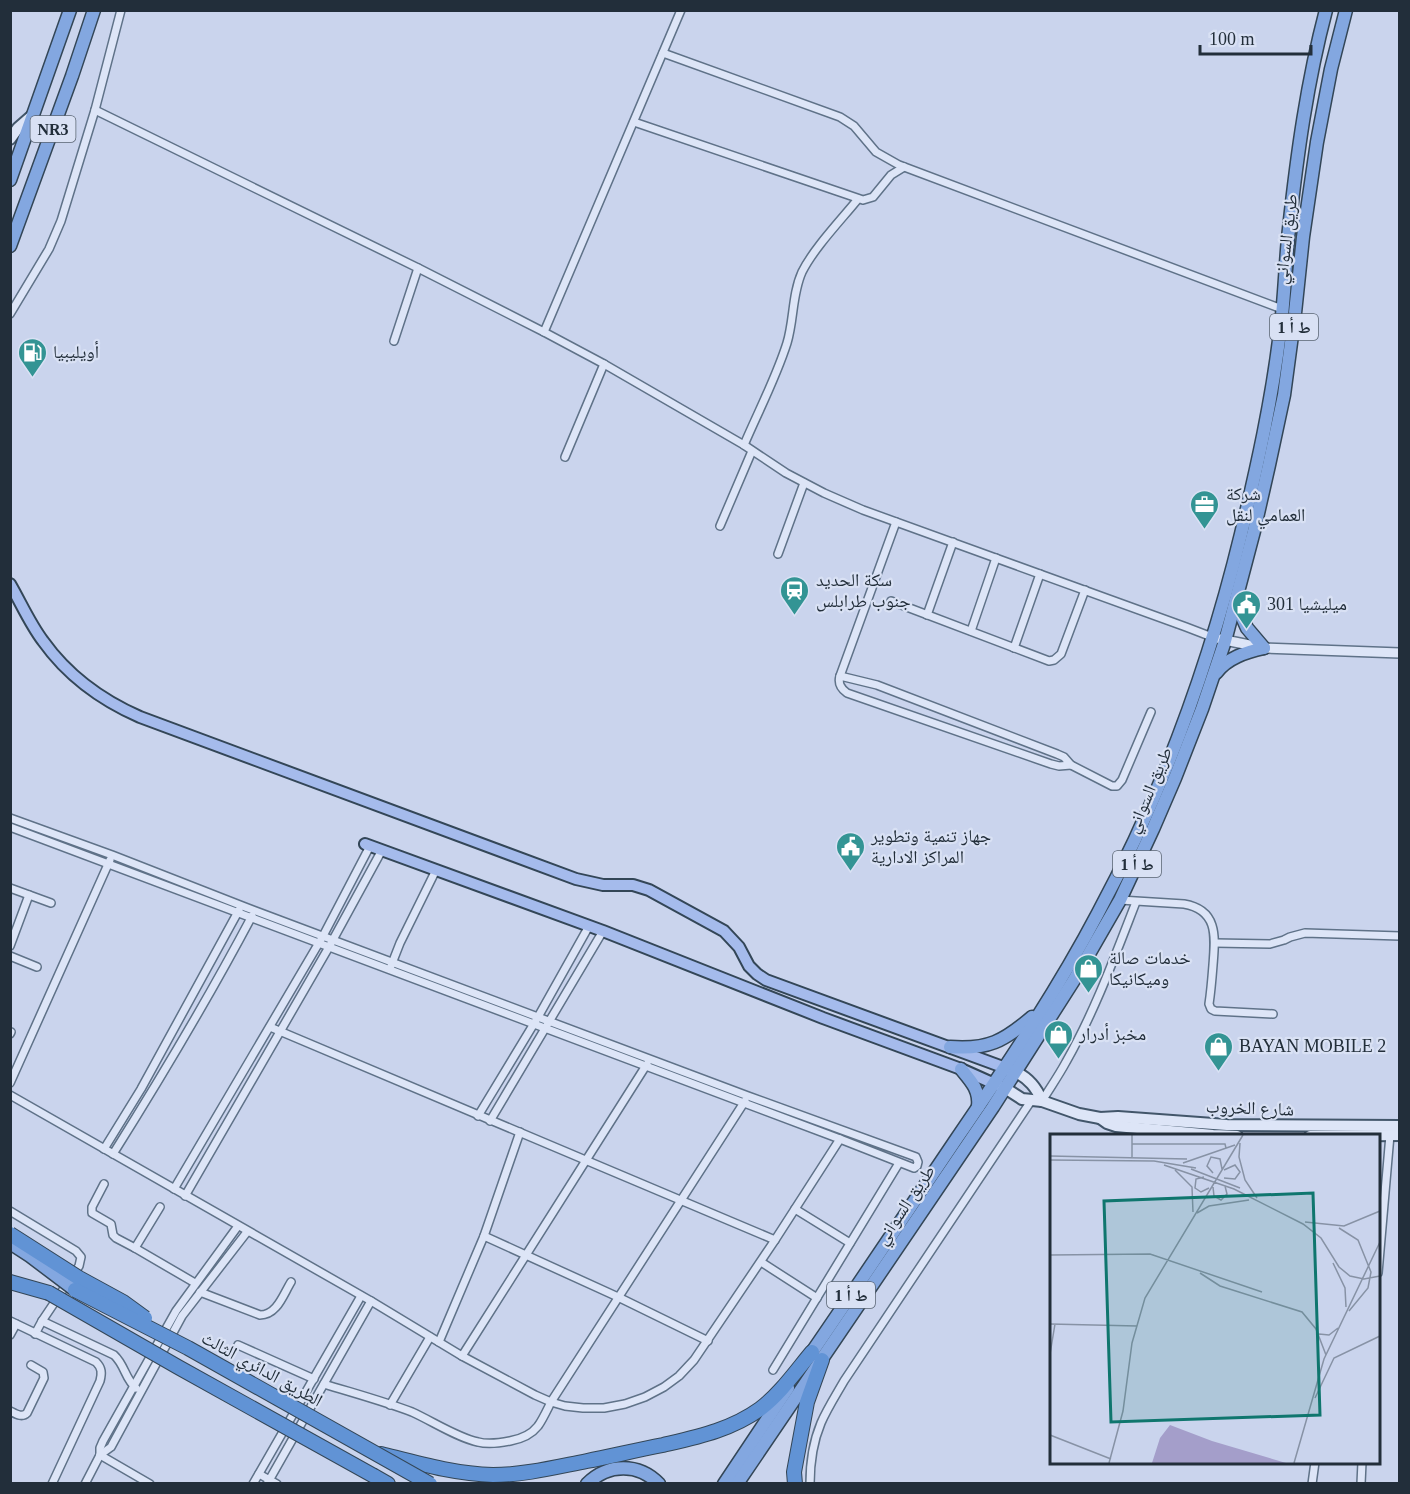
<svg xmlns="http://www.w3.org/2000/svg" width="1410" height="1494" font-family="'Times New Roman','Noto Naskh Arabic',serif">
	<style>
		.lines { fill: none; stroke-linecap: round; stroke-linejoin: round }
		.minor-casing { stroke: #5f7288; stroke-width: 10 }
		.tertiary-casing { stroke: #5f7288; stroke-width: 12 }
		.secondary-casing { stroke: #42566a; stroke-width: 14 }
		.primary-casing { stroke: #334657; stroke-width: 14 }
		.trunk-casing { stroke: #334657; stroke-width: 15 }
		.motorway-casing { stroke: #334657; stroke-width: 16 }
		.minor { stroke: #dde5f7; stroke-width: 7 }
		.tertiary { stroke: #dde5f7; stroke-width: 9 }
		.secondary { stroke: #dde5f7; stroke-width: 10 }
		.primary { stroke: #a5bbec; stroke-width: 10 }
		.trunk { stroke: #83a7e0; stroke-width: 12 }
		.motorway { stroke: #6193d5; stroke-width: 14 }
		.trunk-bridge-casing { stroke: #334657; stroke-width: 15; stroke-linecap: butt }
		.motorway-bridge-casing { stroke: #334657; stroke-width: 16; stroke-linecap: butt }
		.trunk-bridge { stroke: #83a7e0; stroke-width: 12 }
		.motorway-bridge { stroke: #6193d5; stroke-width: 14 }
		.labels { text-anchor: middle; dominant-baseline: central; stroke-width: 4.5; stroke-linejoin: round; paint-order: stroke }
		.shield { fill: #d9e1f4; stroke: #596472; stroke-width: 1.5 }
		.shield-label { font-size: 16px; font-weight: bold; fill: #222e3a }
		.street-label { font-size: 18px; fill: #222e3a; stroke: #d9e1f4 }
		.poi-label { font-size: 18px; fill: #222e3a; stroke: #d9e1f4; text-anchor: start }
		.inset-road { fill: none; stroke: #8792a5; stroke-width: 1.5 }
		.view { fill: #0f766e; fill-opacity: 0.15; stroke: #0f766e; stroke-width: 3 }
		.inset-edge { fill: none; stroke: #222e3a; stroke-width: 3 }
	</style>
	<rect width="100%" height="100%" fill="#cad4ed"/>
	<g class="lines">
		<defs>
			<g id="minor">
				<path d="M663,53L840,117L854,126L876,152L899,165L1282,309"/>
				<path d="M95,110L418,268L544,332L604,364L744,445L786,473L824,493L863,510L1186,627L1212,637"/>
				<path d="M634,122L863,200L873,197L891,175L904,167"/>
				<path d="M10,314L49,249L61,221L95,110L121,10"/>
				<path d="M544,332L681,10"/>
				<path d="M394,341L418,268"/>
				<path d="M744,445C758,412 776,378 787,343C794,320 792,294 802,272C814,248 841,220 858,199"/>
				<path d="M565,457L604,364"/>
				<path d="M896,522L840,676C838,683 840,688 847,693L1051,764L1059,766L1071,765"/>
				<path d="M720,526L752,451"/>
				<path d="M778,554L804,483"/>
				<path d="M891,601L1049,661L1054,660L1061,654L1085,590"/>
				<path d="M927,615L953,542"/>
				<path d="M971,631L996,558"/>
				<path d="M1014,648L1040,574"/>
				<path d="M840,676L877,685L1057,754L1064,757L1071,765L1112,786H1117L1122,780L1151,712"/>
				<path d="M10,818L112,855L245,907L748,1096L916,1157L918,1162L917,1166L914,1168L840,1139L10,827"/>
				<path d="M10,888L51,903"/>
				<path d="M1120,900L1184,904C1219,910 1215,938 1213,965C1212,978 1211,991 1209,1004L1211,1009L1215,1011L1273,1014"/>
				<path d="M1215,943L1270,944L1284,940L1290,937L1305,933L1400,936"/>
				<path d="M10,946L29,895"/>
				<path d="M10,956L37,967"/>
				<path d="M391,966L400,943L436,870"/>
				<path d="M270,1027L775,1240"/>
				<path d="M10,1034L11,1032"/>
				<path d="M10,1083L110,860"/>
				<path d="M10,1095L371,1301L462,1356L535,1395L551,1402L565,1406L583,1408H604L625,1404L645,1397L664,1387L679,1376L694,1360L775,1240L840,1139"/>
				<path d="M1042,1101C1050,1088 1059,1075 1066,1062C1095,1011 1115,956 1136,902"/>
				<path d="M478,1116L538,1017L589,926"/>
				<path d="M490,1121L603,931"/>
				<path d="M104,1149L141,1089L239,910"/>
				<path d="M113,1154C162,1076 209,997 252,916"/>
				<path d="M104,1184L92,1207V1213L111,1224L113,1235L116,1238L135,1248L195,1283"/>
				<path d="M174,1189L323,936L370,846"/>
				<path d="M185,1196L329,947L382,850"/>
				<path d="M795,1209L850,1243"/>
				<path d="M10,1211L76,1251L81,1257L79,1266L42,1321L35,1334"/>
				<path d="M484,1236L618,1297L708,1341"/>
				<path d="M135,1248L160,1207"/>
				<path d="M761,1262L817,1298"/>
				<path d="M1378,1273L1390,1135"/>
				<path d="M200,1292L260,1315C277,1315 283,1295 291,1282"/>
				<path d="M10,1321L96,1362C102,1368 102,1373 100,1381L52,1484"/>
				<path d="M42,1321L114,1355C125,1365 125,1379 136,1388"/>
				<path d="M10,1335L16,1324"/>
				<path d="M439,1342L484,1236L520,1132"/>
				<path d="M238,1345L314,1379"/>
				<path d="M462,1356L647,1064"/>
				<path d="M773,1370L899,1163"/>
				<path d="M324,1384C353,1393 383,1401 412,1412C432,1421 458,1438 478,1442C489,1445 500,1443 510,1441C521,1439 531,1435 538,1426C543,1419 547,1410 551,1402L745,1101"/>
				<path d="M390,1405L430,1337"/>
				<path d="M10,1411C16,1414 22,1418 27,1413L44,1378L43,1372L31,1365"/>
				<path d="M100,1455L111,1447L182,1316L247,1232"/>
				<path d="M100,1455L150,1484"/>
				<path d="M259,1474L277,1484"/>
				<path d="M85,1484L100,1455V1448L103,1441L176,1311L238,1226"/>
				<path d="M253,1484L361,1296"/>
				<path d="M267,1484L371,1301"/>
				<path d="M810,1484C810,1463 813,1442 821,1423C827,1409 836,1395 844,1381L1031,1101"/>
				<path d="M1312,1484L1315,1462"/>
				<path d="M1361,1484L1362,1462"/>
			</g>
			<path id="tertiary" d="M1220,639L1264,648L1400,653"/>
			<g id="secondary">
				<path d="M10,139L18,128L34,114"/>
				<path d="M1016,1072C1029,1079 1036,1087 1042,1101"/>
				<path d="M1005,1088L1022,1099L1042,1101L1079,1114L1100,1118L1118,1117L1227,1125L1400,1126"/>
				<path d="M1100,1118L1107,1123L1116,1126L1213,1135L1237,1136"/>
				<path d="M1310,1136L1400,1135"/>
			</g>
			<g id="primary">
				<path d="M10,584C21,603 30,624 43,641C68,676 101,700 140,717L576,879L603,885H633L649,890L724,931L739,947L749,966L757,974L766,980L1011,1070"/>
				<path d="M365,844L603,931L823,1018L961,1069L999,1086"/>
			</g>
			<g id="trunk">
				<path d="M10,180L70,10"/>
				<path d="M10,246L72,76L94,10"/>
				<path d="M1236,604L1247,628L1264,648"/>
				<path d="M1216,673C1227,658 1246,652 1264,648"/>
				<path d="M950,1047C988,1050 1004,1041 1032,1017"/>
				<path d="M961,1069C971,1081 980,1090 978,1107"/>
				<path d="M808,1358C858,1285 907,1212 957,1138C1007,1065 1057,991 1098,913C1162,794 1209,666 1241,534C1257,467 1272,400 1280,332C1285,297 1285,263 1289,229C1297,155 1307,82 1326,10"/>
				<path d="M587,1484C608,1463 639,1463 659,1484"/>
				<path d="M724,1484L788,1388"/>
				<path d="M737,1484L993,1107L1074,980L1120,900L1153,829L1175,778L1202,709L1225,641L1254,531L1269,465L1284,395L1295,313L1303,237L1317,142L1331,69L1346,10"/>
			</g>
			<g id="motorway">
				<path d="M10,1282L49,1293"/>
				<path d="M381,1454C417,1463 455,1474 493,1475C524,1475 556,1467 587,1461C612,1456 637,1450 663,1445C697,1437 731,1430 760,1409C780,1394 796,1371 812,1352"/>
				<path d="M374,1476L388,1484"/>
				<path d="M795,1484L794,1472L807,1402L822,1360"/>
			</g>
		</defs>
		<!-- minor casing -->
		<use href="#minor" class="minor-casing"/>
		<!-- tertiary casing -->
		<use href="#tertiary" class="tertiary-casing"/>
		<!-- secondary casing -->
		<use href="#secondary" class="secondary-casing"/>
		<!-- primary casing -->
		<use href="#primary" class="primary-casing"/>
		<!-- trunk casing -->
		<use href="#trunk" class="trunk-casing"/>
		<!-- motorway casing -->
		<use href="#motorway" class="motorway-casing"/>
		<!-- minor -->
		<use href="#minor" class="minor"/>
		<!-- tertiary -->
		<use href="#tertiary" class="tertiary"/>
		<!-- secondary -->
		<use href="#secondary" class="secondary"/>
		<!-- primary -->
		<use href="#primary" class="primary"/>
		<!-- trunk -->
		<use href="#trunk" class="trunk"/>
		<!-- motorway -->
		<use href="#motorway" class="motorway"/>
		<defs>
			<path id="trunk-bridge" d="M10,1243L30,1256L75,1290"/>
			<g id="motorway-bridge">
				<path d="M10,1234L79,1278L123,1302L145,1318"/>
				<path d="M75,1290L188,1348L430,1484"/>
				<path d="M49,1293L178,1367L374,1476"/>
			</g>
		</defs>
		<!-- trunk-bridge casing -->
		<use href="#trunk-bridge" class="trunk-bridge-casing"/>
		<!-- motorway-bridge casing -->
		<use href="#motorway-bridge" class="motorway-bridge-casing"/>
		<!-- trunk-bridge -->
		<use href="#trunk-bridge" class="trunk-bridge"/>
		<!-- motorway-bridge -->
		<use href="#motorway-bridge" class="motorway-bridge"/>
	</g>
	<!-- icons -->
	<defs>
		<symbol id="fuel-pin" viewBox="-11 -11 22 30"><path d="M0 17L-7.5 6A9.5 9.5 0 1 1 7.5 6Z" fill="#339494" stroke="#d9e1f4"/><path d="M-5.5-6h7V0h2V4h1.3V-2.5L3-4.5l.8-.8L6-3V5H2.5V1h-1V6h-7ZM-4.2-4.7v3.2H.2V-4.7Z" fill="#fff"/></symbol>
		<symbol id="office-pin" viewBox="-11 -11 22 30"><path d="M0 17L-7.5 6A9.5 9.5 0 1 1 7.5 6Z" fill="#339494" stroke="#d9e1f4"/><path d="M-6-3h4V-5.5h4V-3h4V5H-6ZM-1-4.5V-3h2v-1.5ZM-6 0V1H6V0Z" fill="#fff"/></symbol>
		<symbol id="station-pin" viewBox="-11 -11 22 30"><path d="M0 17L-7.5 6A9.5 9.5 0 1 1 7.5 6Z" fill="#339494" stroke="#d9e1f4"/><path d="M-3-6H3Q5-6 5-4V2Q5 4 3 4L4.5 6H3L1.5 4h-3L-3 6H-4.5L-3 4Q-5 4-5 2V-4Q-5-6-3-6ZM-3.5-4v3h7v-3ZM-3.5 1v1.5H-2V1ZM2 1v1.5H3.5V1Z" fill="#fff"/></symbol>
		<symbol id="civic-pin" viewBox="-11 -11 22 30"><path d="M0 17L-7.5 6A9.5 9.5 0 1 1 7.5 6Z" fill="#339494" stroke="#d9e1f4"/><path d="M-.6-6.5H3V-4.5H.6V-3L4-1V1h2V6H-6V1h2V-1L-.6-3ZM-1.2 2.5V6h2.4V2.5Z" fill="#fff"/></symbol>
		<symbol id="shop-pin" viewBox="-11 -11 22 30"><path d="M0 17L-7.5 6A9.5 9.5 0 1 1 7.5 6Z" fill="#339494" stroke="#d9e1f4"/><path d="M-5-2.5h2.3a2.7 3.5 0 0 1 5.4 0H5L5.5 6h-11ZM-1.5-2.5h3a1.5 2.3 0 0 0-3 0Z" fill="#fff"/></symbol>
	</defs>
	<g fill-rule="evenodd">
		<use href="#fuel-pin" x="16" y="336" width="33" height="45"/>
		<use href="#office-pin" x="1188" y="488" width="33" height="45"/>
		<use href="#station-pin" x="778" y="574" width="33" height="45"/>
		<use href="#civic-pin" x="1230" y="588" width="33" height="45"/>
		<use href="#civic-pin" x="834" y="830" width="33" height="45"/>
		<use href="#shop-pin" x="1072" y="952" width="33" height="45"/>
		<use href="#shop-pin" x="1042" y="1018" width="33" height="45"/>
		<use href="#shop-pin" x="1202" y="1030" width="33" height="45"/>
	</g>
	<g class="labels">
		<!-- shield labels -->
		<g class="shield">
			<rect x="30.5" y="116" width="45" height="26" rx="4.5"/>
			<rect x="1270" y="314" width="48" height="26" rx="4.5"/>
			<rect x="1113" y="851" width="48" height="26" rx="4.5"/>
			<rect x="827" y="1282" width="48" height="26" rx="4.5"/>
		</g>
		<g class="shield-label">
			<text x="53" y="129">NR3</text>
			<text x="1294" y="327">ط أ 1</text>
			<text x="1137" y="864">ط أ 1</text>
			<text x="851" y="1295">ط أ 1</text>
		</g>
		<!-- street labels -->
		<g class="street-label">
			<text transform="translate(1286 239) rotate(-83)">طريق السواني</text>
			<text transform="translate(1149 790) rotate(-67)">طريق السواني</text>
			<text transform="translate(1250 1108) rotate(2)">شارع الخروب</text>
			<text transform="translate(905 1205) rotate(-56)">طريق السواني</text>
			<text transform="translate(262 1369) rotate(29)">الطريق الدائري الثالث</text>
		</g>
		<!-- poi labels -->
		<g class="poi-label">
			<text x="53" y="352">أويليبيا</text>
			<text x="1226" y="494">شركة<tspan x="1226" dy="21">العمامي لنقل</tspan></text>
			<text x="816" y="580">سكة الحديد<tspan x="816" dy="21">جنوب طرابلس</tspan></text>
			<text x="1267" y="604">ميليشيا 301</text>
			<text x="871" y="836">جهاز تنمية وتطوير<tspan x="871" dy="21">المراكز الادارية</tspan></text>
			<text x="1109" y="958">خدمات صالة<tspan x="1109" dy="21">وميكانيكا</tspan></text>
			<text x="1079" y="1034">مخبز أدرار</text>
			<text x="1239" y="1046">BAYAN MOBILE 2</text>
		</g>
	</g>
	<!-- overview -->
	<g transform="translate(1050 1134)">
		<rect width="330" height="330" fill="#cad4ed"/>
		<path d="M120,291L162,307L236,329H102L110,304Z" fill="#a49eca"/>
		<path class="inset-road" d="M190,9L189,23L195,46L207,64M82,10H175L176,14M0,22L137,25M82,23V1M0,26L104,27L146,34M133,29L185,11M114,31L184,55L253,90L271,104L289,133L300,142L314,145L330,142M141,35L190,54M125,36L142,53L143,78M163,39L157,32L161,23L170,25L172,35M154,43L146,45L145,54L151,58L159,54M174,44L185,45L190,38L185,31L174,36M163,53L164,62L171,66L177,60L175,52M147,79L159,72L199,66M255,88L294,92L330,77M289,94L308,106L321,138L318,154L299,177M0,121L100,120L212,158M283,129L295,154L296,173M150,139L170,152L252,178L266,195L276,221M0,190L87,192M269,200L279,201L288,194M0,220L5,190M265,264L284,224L330,202M0,301L61,325M59,329L73,277L82,209L95,164L193,1M244,329L274,225L330,108"/>
		<path class="view" d="M263,59L270,281L61,288L54,67Z"/>
		<rect width="330" height="330" class="inset-edge"/>
	</g>
	<!-- border -->
	<rect width="1410" height="1494" fill="none" stroke="#222e3a" stroke-width="24"/>
	<!-- scale -->
	<path d="M1200 45v9h111v-9" fill="none" stroke="#222e3a" stroke-width="3"/>
	<text x="1209" y="45" font-size="18" fill="#222e3a" stroke="#d9e1f4" stroke-width="4.5" paint-order="stroke">100 m</text>
</svg>
